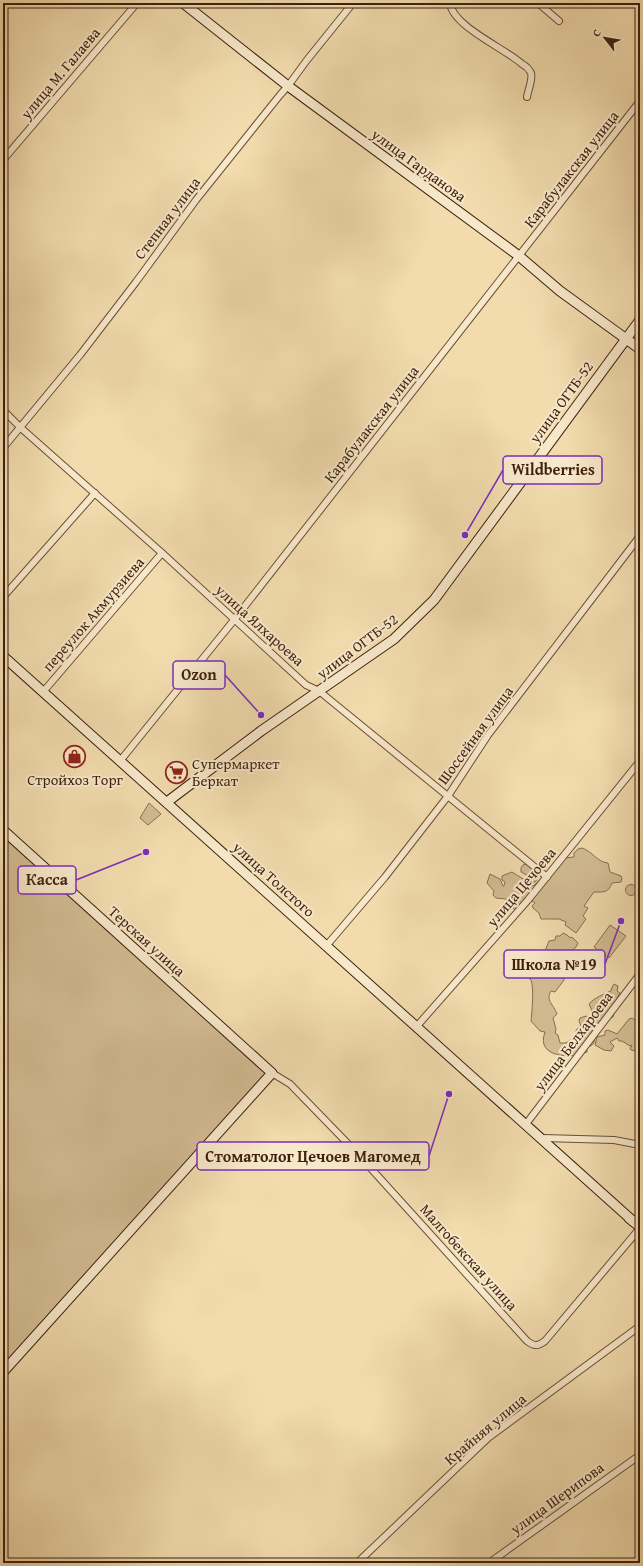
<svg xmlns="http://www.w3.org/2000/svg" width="643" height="1566" font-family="'Gentium Book Plus',serif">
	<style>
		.green { fill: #d3bc93; stroke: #886e50 }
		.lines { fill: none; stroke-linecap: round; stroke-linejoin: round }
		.street-casing { stroke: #6b4e35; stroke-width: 8 }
		.secondary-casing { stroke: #3e1f0d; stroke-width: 11 }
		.street { stroke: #f7e8ca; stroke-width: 6 }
		.secondary { stroke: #f7e8ca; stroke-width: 9 }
		.labels { text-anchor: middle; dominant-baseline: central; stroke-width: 4; stroke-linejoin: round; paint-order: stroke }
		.street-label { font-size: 15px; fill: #3e1f0d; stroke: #f7e8ca }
		.poi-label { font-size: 15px; fill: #3e1f0d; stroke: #f7e8ca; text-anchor: start }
		.leader { fill: none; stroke: #7b2cbf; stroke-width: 1.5 }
		.callout-dot { fill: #7b2cbf; stroke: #f7e8ca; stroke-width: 1.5 }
		.callout { fill: #f7e8ca; stroke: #7b2cbf; stroke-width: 1.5 }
		.callout-label { font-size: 16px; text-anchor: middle; font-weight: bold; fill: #3e1f0d }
	</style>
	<rect width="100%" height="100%" fill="#f2dcae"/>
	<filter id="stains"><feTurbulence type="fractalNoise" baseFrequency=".005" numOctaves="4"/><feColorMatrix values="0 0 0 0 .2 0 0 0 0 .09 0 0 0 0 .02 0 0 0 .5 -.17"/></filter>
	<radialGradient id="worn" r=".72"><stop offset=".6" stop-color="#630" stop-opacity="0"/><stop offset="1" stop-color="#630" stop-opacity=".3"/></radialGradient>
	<!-- green -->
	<g class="green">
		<path d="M149,803L161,814L148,825L140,818Z"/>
		<path d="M3,830L272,1073L3,1372Z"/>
		<path d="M582,848C592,851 597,862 608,863L610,872L621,876L622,879L621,882L612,883C608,893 605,892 594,892L584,906L588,908L583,916L586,919L576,933L565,925L566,922L559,919H541L539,913L533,908L532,906L535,903L532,901L518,909H514L506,899L496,898L493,895L494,891L487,883L490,874L500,879L503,886H504L505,882L502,880V876L512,872L528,882L530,877L521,872V868L523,865L526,864L539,873L536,881L531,884L533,886L565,858L574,857V853L578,849Z"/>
		<circle cx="631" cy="890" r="5.5"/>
		<path d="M610,925L626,936L609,958L594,947Z"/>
		<path d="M563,933L567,935L569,937L573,938L578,943L576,947L566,955H558L554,962L562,964L566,968L564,980L555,992L551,991C545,1000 554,1005 557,1014L553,1018L556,1029L555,1033L558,1035L560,1043C569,1044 570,1039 577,1035L576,1030L581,1026L579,1021L580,1018L586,1016L590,1018L593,1013L589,1004C595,997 603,995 612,990L611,989L614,984L618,986L617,991L620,993L617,998L620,1003L612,1013L614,1014L613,1017L610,1018L606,1024L593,1030C594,1037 598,1045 587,1047V1052C572,1059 535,1058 545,1032L540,1031L531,1021C532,1013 534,986 531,980C529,978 526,976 524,974L526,970L530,967L539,971L542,970L544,966C538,964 534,966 528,964V957L535,953H541L545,951L549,941L555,940L556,936H560Z"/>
		<path d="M632,1018L640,1023V1045L633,1051L630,1049L632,1045L630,1046L622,1041H619L617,1038L610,1042L614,1046L611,1051L604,1050L595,1045L597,1037L605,1035V1031L608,1030L617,1034L629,1019Z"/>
	</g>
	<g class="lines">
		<defs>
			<g id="street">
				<path d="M450,3C452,26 506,49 522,64C526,66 529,69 531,73C533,79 528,90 527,97"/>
				<path d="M538,3L559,21"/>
				<path d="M3,160L137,3"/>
				<path d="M3,410L21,428L162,553L306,685L319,691L547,877"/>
				<path d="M3,448L80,355L136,282L196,200L280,95L288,86L307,60L353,3"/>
				<path d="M3,597L95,493"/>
				<path d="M43,692L162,553"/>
				<path d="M120,761L234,620L640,101"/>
				<path d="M327,945L385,877L448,796L488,735L640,536"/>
				<path d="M417,1026L528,900L640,761"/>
				<path d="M272,1073L290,1084L357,1153L527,1341C534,1346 537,1347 545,1341L640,1228"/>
				<path d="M526,1124L640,974"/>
				<path d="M543,1138L614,1140L640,1145"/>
				<path d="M357,1563L488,1438L640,1326"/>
				<path d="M489,1563L640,1455"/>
			</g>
			<g id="secondary">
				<path d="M183,3L288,86L519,256L560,291L640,349"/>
				<path d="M3,656L634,1222"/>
				<path d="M167,802L261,731L394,639L434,600L640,320"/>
				<path d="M3,830L272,1073L3,1372"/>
				<path d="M629,1218L640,1227"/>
			</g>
		</defs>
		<!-- street casing -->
		<use href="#street" class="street-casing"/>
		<!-- secondary casing -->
		<use href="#secondary" class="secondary-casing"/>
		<!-- street -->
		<use href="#street" class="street"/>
		<!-- secondary -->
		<use href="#secondary" class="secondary"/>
	</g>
	<!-- icons -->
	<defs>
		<symbol id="shop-ring" viewBox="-11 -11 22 22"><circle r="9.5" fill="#f7e8ca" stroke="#8f2418" stroke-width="1.5"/><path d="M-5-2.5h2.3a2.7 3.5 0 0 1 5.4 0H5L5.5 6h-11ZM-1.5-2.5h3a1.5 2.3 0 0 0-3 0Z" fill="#8f2418"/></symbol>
		<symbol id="supermarket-ring" viewBox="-11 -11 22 22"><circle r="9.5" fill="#f7e8ca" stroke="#8f2418" stroke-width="1.5"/><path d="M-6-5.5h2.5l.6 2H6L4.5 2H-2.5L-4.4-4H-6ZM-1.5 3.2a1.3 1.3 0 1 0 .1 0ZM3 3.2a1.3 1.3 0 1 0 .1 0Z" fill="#8f2418"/></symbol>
	</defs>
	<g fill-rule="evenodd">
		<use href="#shop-ring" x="62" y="744" width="25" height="25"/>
		<use href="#supermarket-ring" x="164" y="760" width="25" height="25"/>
	</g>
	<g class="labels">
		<!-- street labels -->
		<g class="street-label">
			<text transform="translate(60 73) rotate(-50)">улица М. Галаева</text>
			<text transform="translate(419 165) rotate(36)">улица Гарданова</text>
			<text transform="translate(571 169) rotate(-52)">Карабулакская улица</text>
			<text transform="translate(167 218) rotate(-53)">Степная улица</text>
			<text transform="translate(561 402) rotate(-54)">улица ОГТБ-52</text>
			<text transform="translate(371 424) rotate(-52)">Карабулакская улица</text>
			<text transform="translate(93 614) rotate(-49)">переулок Акмурзиева</text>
			<text transform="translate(260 625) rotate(42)">улица Ялхароева</text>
			<text transform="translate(357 646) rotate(-37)">улица ОГТБ-52</text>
			<text transform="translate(475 735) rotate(-54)">Шоссейная улица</text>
			<text transform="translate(274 879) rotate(42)">улица Толстого</text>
			<text transform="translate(521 887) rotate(-50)">улица Цечоева</text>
			<text transform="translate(147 941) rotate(42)">Терская улица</text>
			<text transform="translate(573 1041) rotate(-53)">улица Белхароева</text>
			<text transform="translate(469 1257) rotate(48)">Малгобекская улица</text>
			<text transform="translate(485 1429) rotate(-40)">Крайняя улица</text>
			<text transform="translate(557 1498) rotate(-36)">улица Шерипова</text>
		</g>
		<!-- poi labels -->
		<g class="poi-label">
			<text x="192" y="763">Супермаркет<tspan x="192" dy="17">Беркат</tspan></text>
			<text x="75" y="779" text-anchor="middle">Стройхоз Торг</text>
		</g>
	</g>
	<!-- callouts -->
	<path class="leader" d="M465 535L503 470M261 715L225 675M146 852L76 880M621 921L605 964M449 1094L429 1156"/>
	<g class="callout-dot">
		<circle cx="465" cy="535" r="4"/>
		<circle cx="261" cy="715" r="4"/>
		<circle cx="146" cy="852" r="4"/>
		<circle cx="621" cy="921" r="4"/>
		<circle cx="449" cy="1094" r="4"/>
	</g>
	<g class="callout">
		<rect x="503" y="456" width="99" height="28" rx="4"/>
		<rect x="173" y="661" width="52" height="28" rx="4"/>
		<rect x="18" y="866" width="58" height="28" rx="4"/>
		<rect x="504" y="950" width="101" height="28" rx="4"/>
		<rect x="197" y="1142" width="232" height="28" rx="4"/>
	</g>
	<g class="callout-label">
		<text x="553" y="475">Wildberries</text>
		<text x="199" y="680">Ozon</text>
		<text x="47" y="885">Касса</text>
		<text x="554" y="970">Школа №19</text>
		<text x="313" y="1162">Стоматолог Цечоев Магомед</text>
	</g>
	<!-- margin -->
	<rect width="643" height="1566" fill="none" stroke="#f2dcae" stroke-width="16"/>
	<rect x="4" y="4" width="635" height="1558" fill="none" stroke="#3e1f0d" stroke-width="2"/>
	<rect x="8" y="8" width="627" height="1550" fill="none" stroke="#3e1f0d"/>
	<!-- north arrow -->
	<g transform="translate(605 38) rotate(301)" stroke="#f7e8ca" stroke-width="3" paint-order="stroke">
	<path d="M0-3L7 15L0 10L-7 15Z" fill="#3e1f0d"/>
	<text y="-6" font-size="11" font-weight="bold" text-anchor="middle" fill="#3e1f0d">С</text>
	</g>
	<rect width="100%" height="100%" filter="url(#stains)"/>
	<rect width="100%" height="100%" fill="url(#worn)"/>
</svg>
